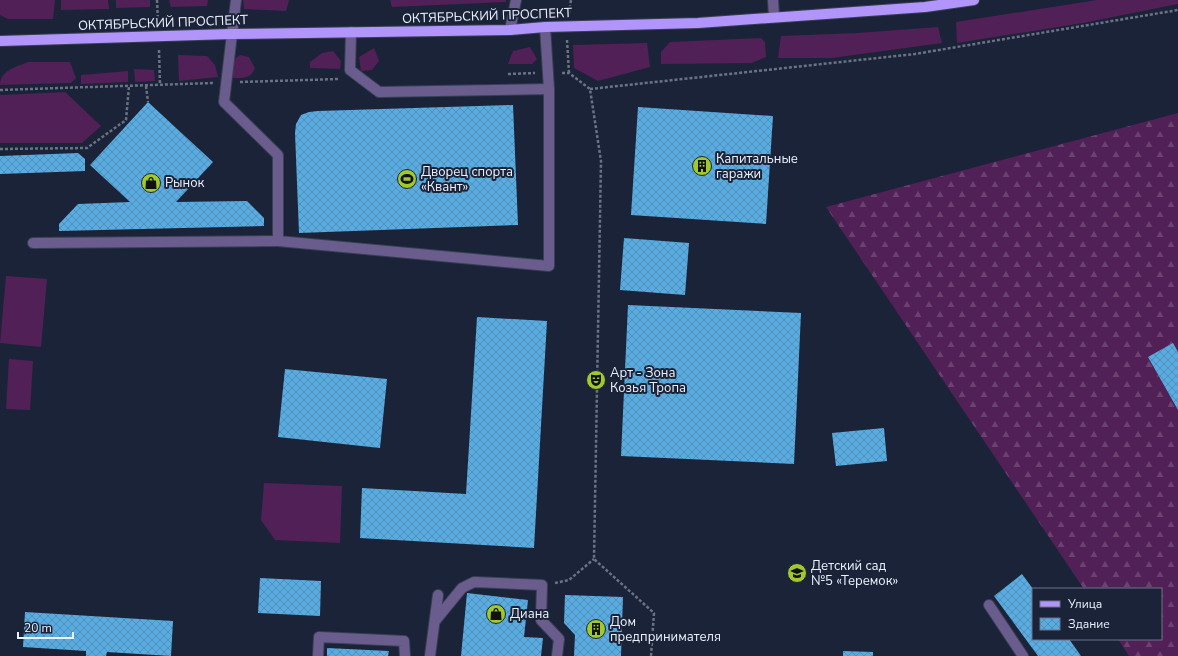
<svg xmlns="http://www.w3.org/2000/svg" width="1178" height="656" font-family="'Nunito Sans',sans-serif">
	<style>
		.grass { fill: #512056 }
		.forest { fill: url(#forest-firs) }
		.building { fill: url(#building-cross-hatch) }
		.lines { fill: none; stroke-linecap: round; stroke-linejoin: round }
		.minor-casing { stroke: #384054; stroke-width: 12 }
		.major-casing { stroke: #384054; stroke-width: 12 }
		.path { stroke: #6b7284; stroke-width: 2.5; stroke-dasharray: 3 2; stroke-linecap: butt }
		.minor { stroke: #6a5d8e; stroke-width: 10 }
		.major { stroke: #b295fb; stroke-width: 10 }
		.labels { text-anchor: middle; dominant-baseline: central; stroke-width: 4; stroke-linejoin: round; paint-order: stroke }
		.street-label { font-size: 13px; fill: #ebf1fc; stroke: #1b2339 }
		.poi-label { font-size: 13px; fill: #ebf1fc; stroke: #1b2339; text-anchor: start }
	</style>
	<defs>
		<pattern id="forest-firs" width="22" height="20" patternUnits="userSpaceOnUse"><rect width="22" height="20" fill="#512056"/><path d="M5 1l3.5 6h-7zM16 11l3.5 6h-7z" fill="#6a416f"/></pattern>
		<pattern id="building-cross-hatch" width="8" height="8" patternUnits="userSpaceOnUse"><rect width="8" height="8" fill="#58ace1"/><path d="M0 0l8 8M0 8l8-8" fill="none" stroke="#538eb4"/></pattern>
	</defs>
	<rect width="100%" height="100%" fill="#1b2339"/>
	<!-- grass -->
	<g class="grass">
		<path d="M0,0H55L53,19H8L0,15Z"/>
		<path d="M61,0H108L109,9L61,10Z"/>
		<path d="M116,0H150V7L116,8Z"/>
		<path d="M169,0H208L207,6L171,7Z"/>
		<path d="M243,0H289L286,11L244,9Z"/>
		<path d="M390,0H506V2L392,7Z"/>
		<path d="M1097,0H1178V4L1083,23L957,43L956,22Z"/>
		<path d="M938,27L942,43L832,58H778L781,36L857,33Z"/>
		<path d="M761,38L765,42L766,57L752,63L661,64V52L670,42Z"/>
		<path d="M647,43L650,67L598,81L574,68L573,45Z"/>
		<path d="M530,47L537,59L532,64H508L513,51Z"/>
		<path d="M374,48L379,61L372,70L361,71L359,57Z"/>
		<path d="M333,51L341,61L340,69L310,68V62L322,53Z"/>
		<path d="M178,55L207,56L215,65L218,77L179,81Z"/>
		<path d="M240,55L249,57L255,68C251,79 243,78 233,78C231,68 231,60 240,55Z"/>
		<path d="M28,62H70L76,78L71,83L0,85C0,70 17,67 28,62Z"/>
		<path d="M134,69L154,70L155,81L135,82Z"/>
		<path d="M128,71V82L81,84V75Z"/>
		<path d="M65,92L101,126L82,143H0V95Z"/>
		<path d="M6,276L47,279L41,347L0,343Z"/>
		<path d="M9,359L33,361L30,410L6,409Z"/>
		<path d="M264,483L342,486L340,543L275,540L261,520Z"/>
	</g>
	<!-- forest -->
	<path class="forest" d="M1178,113V656H1129L1118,639H1161V589H1084L826,207Z"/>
	<!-- building -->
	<g class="building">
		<path d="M148,102L213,162L176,202L247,201L264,218V226L59,231V224L78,204L130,202L90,165Z"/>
		<path d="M513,105L518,225L299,233L295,133L296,124L301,115L309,112L318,111Z"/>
		<path d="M638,107L773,116L766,224L631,215Z"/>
		<path d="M78,153L85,159V171L0,174V156Z"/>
		<path d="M624,238L689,243L685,295L620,290Z"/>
		<path d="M628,305L801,313L794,464L621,456Z"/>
		<path d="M477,317L547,321L534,548L360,538L362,488L466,494Z"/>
		<path d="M1173,343L1178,352V410L1148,357Z"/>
		<path d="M285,369L387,379L380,448L278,437Z"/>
		<path d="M884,428L887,461L836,466L832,433Z"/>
		<path d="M1022,574L1033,589V639H1069L1081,656H1038L994,596Z"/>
		<path d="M260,578L321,581L320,616L258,613Z"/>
		<path d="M467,593L528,600L524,637L543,638L541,656H461Z"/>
		<path d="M565,595L623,597L621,656H574L575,635L564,623Z"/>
		<path d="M25,612L173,621L171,656L107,652L106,656H86V651L23,647Z"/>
		<path d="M327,648L389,651L388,656H327Z"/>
		<path d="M843,651L873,652V656H843Z"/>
	</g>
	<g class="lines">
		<defs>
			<g id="minor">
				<path d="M236,0L224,102L278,155V241L549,266V89L379,92L350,70L351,32"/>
				<path d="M773,0L774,17"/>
				<path d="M545,27L549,89"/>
				<path d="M510,30L516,0"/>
				<path d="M33,243L278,241"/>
				<path d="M989,605L1023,656"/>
				<path d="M435,621L462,588L474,582L542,585L541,620L559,639L557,656"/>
				<path d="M318,656L319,637L404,641L405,656"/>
				<path d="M430,656L438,595"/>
			</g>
			<path id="major" d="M0,41L231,34L510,30L545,27L698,23L925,7L974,0"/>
		</defs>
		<!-- minor casing -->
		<use href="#minor" class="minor-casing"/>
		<!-- major casing -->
		<use href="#major" class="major-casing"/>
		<!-- path -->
		<g class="path">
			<path d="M157,0L158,23"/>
			<path d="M569,13L571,0"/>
			<path d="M567,40L569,73"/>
			<path d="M159,50L160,85"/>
			<path d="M562,73H569L590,89L601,161L594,559L654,613L651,656"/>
			<path d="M508,74L535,73"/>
			<path d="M240,82L339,79"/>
			<path d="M146,86L148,102"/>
			<path d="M590,89L915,54L1178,10"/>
			<path d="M0,90L213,83"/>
			<path d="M0,149L87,148L126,120L129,86"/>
			<path d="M555,583L569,580L594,559"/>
		</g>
		<!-- minor -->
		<use href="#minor" class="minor"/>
		<!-- major -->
		<use href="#major" class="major"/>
	</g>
	<!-- icons -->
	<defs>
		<symbol id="building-disc" viewBox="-11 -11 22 22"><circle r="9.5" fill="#a1c92a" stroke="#1b2339"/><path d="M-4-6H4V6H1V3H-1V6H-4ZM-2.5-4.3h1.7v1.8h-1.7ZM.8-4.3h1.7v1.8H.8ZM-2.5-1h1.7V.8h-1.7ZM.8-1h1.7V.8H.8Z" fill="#111"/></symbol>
		<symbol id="stadium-disc" viewBox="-11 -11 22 22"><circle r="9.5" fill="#a1c92a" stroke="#1b2339"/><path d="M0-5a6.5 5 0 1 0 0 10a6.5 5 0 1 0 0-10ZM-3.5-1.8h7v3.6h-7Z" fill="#111"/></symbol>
		<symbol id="shop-disc" viewBox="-11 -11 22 22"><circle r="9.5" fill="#a1c92a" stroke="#1b2339"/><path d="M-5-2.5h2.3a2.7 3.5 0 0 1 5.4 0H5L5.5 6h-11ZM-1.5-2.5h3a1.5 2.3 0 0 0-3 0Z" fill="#111"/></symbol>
		<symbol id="theatre-disc" viewBox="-11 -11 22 22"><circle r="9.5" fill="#a1c92a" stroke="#1b2339"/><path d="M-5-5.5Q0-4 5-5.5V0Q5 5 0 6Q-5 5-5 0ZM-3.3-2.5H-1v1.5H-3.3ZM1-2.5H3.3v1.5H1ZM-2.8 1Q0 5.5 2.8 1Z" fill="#111"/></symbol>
		<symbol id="school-disc" viewBox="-11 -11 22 22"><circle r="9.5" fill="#a1c92a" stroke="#1b2339"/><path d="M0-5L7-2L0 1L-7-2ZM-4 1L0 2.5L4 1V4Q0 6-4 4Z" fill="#111"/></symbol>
	</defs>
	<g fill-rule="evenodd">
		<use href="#building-disc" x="691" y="155" width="22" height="22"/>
		<use href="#stadium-disc" x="396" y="168" width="22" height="22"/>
		<use href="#shop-disc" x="140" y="172" width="22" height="22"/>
		<use href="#theatre-disc" x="585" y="369" width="22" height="22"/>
		<use href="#school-disc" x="786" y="562" width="22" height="22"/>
		<use href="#shop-disc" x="485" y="603" width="22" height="22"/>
		<use href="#building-disc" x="585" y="618" width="22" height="22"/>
	</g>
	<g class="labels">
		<!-- street labels -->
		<g class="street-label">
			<text transform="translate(487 16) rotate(-2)">ОКТЯБРЬСКИЙ ПРОСПЕКТ</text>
			<text transform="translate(163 23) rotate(-2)">ОКТЯБРЬСКИЙ ПРОСПЕКТ</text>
		</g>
		<!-- poi labels -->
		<g class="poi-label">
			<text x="716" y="159">Капитальные<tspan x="716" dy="15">гаражи</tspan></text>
			<text x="421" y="172">Дворец спорта<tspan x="421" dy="15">«Квант»</tspan></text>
			<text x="165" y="183">Рынок</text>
			<text x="610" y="373">Арт - Зона<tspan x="610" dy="15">Козья Тропа</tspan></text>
			<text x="811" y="566">Детский сад<tspan x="811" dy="15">№5 «Теремок»</tspan></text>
			<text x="510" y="614">Диана</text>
			<text x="610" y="622">Дом<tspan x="610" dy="15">предпринимателя</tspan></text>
		</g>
	</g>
	<!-- legend -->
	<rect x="1032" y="588" width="130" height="52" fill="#1b2339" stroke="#6e7587"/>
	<rect x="1040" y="601" width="20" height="6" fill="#b295fb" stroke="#6e7587"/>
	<text x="1068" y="608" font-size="12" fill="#ebf1fc">Улица</text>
	<rect x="1040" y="618" width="20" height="12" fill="url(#building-cross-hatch)" stroke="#6e7587"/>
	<text x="1068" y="628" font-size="12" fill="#ebf1fc">Здание</text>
	<!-- scale -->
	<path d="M18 632v6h55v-6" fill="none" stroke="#ebf1fc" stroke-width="2"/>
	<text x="24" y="632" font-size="12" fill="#ebf1fc" stroke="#1b2339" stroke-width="3" paint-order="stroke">20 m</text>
</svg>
